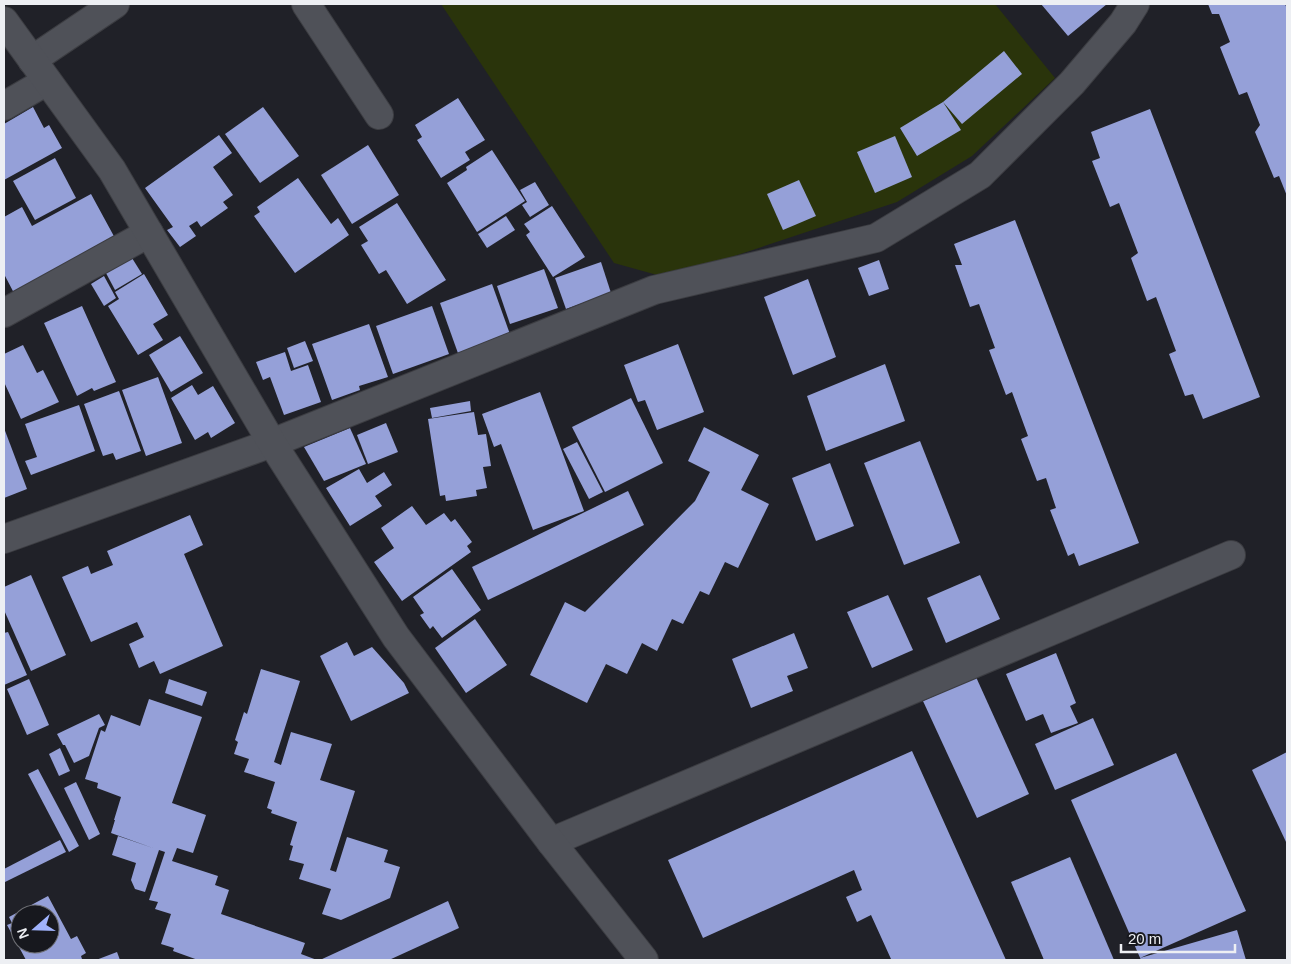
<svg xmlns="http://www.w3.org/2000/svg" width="1291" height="964" font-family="Helvetica,sans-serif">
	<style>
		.green { fill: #2a340b }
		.building { fill: #95a0d8; fill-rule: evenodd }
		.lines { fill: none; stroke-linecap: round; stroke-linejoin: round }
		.street-casing { stroke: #3c3d42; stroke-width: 30 }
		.secondary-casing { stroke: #3c3d42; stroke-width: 30 }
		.street { stroke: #4f5158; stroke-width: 28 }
		.secondary { stroke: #4f5158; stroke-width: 28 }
	</style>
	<rect width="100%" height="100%" fill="#202128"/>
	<!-- green -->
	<path class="green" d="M441,4H995L1055,78L972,156L897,202L668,278L614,263Z"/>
	<!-- building -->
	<g class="building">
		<path d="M1041,4H1107L1068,36Z"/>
		<path d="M1208,4H1285L1287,9V196L1279,176L1274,178L1255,132L1260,125L1247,92L1239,95L1220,47L1230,42L1219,14H1212Z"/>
		<path d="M1004,51L1022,74L962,124L943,102L961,130L917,156L900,128L943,102Z"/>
		<path d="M458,98L485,140L465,152L470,160L441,178L417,140L422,137L415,125Z"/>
		<path d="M33,107L44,128L49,125L62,148L4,180V124Z"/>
		<path d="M263,107L299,156L260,183L225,134Z"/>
		<path d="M1150,109L1260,397L1203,419L1193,394L1185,396L1169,354L1176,351L1156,297L1147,301L1131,258L1138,253L1119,203L1110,207L1092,161L1100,158L1091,132Z"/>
		<path d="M219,135L232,153L213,167L233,195L223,202L228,208L201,227L197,221L189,226L196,236L180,247L167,230L173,227L145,188Z"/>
		<path d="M895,136L912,177L875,193L857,152Z"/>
		<path d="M368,145L399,195L352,224L321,175Z"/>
		<path d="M492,150L525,201L477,232L447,183L467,170L466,167Z"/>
		<path d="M55,158L76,198L35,220L13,181Z"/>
		<path d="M298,178L331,224L338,218L349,235L295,273L254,216L260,212L257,207Z"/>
		<path d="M799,180L816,216L783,230L767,194Z"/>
		<path d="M535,182L549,205L530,217L522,205L527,202L520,190Z"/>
		<path d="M91,194L116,240L15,295L4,274V217L22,207L32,226Z"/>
		<path d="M397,203L446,280L407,304L386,270L379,274L361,245L368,241L359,227Z"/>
		<path d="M552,206L585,257L553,277L526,235L530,232L524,224Z"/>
		<path d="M506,216L515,230L487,248L478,234Z"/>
		<path d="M1015,220L1139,543L1079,566L1074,553L1068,556L1050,510L1056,508L1046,478L1037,481L1021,439L1028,436L1012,392L1006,395L989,350L995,348L979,304L970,307L955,265H962L954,244Z"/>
		<path d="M132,258L142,274L115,290L106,273Z"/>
		<path d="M879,260L889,289L869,296L858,268Z"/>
		<path d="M601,262L611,293L566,309L555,278Z"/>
		<path d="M544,269L558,308L510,324L497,286Z"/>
		<path d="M144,274L168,315L153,324L163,340L138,355L108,306L119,299L115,292Z"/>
		<path d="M104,276L116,298L104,306L91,284Z"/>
		<path d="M808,279L836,357L793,375L764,297Z"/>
		<path d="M492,284L511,337L459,356L440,303Z"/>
		<path d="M82,306L116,382L94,391L92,388L77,396L44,323Z"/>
		<path d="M432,306L449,354L393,374L376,326Z"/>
		<path d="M369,324L388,377L359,386L360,390L332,400L312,344Z"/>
		<path d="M180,336L203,373L171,392L149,355Z"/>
		<path d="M305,341L313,361L294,368L287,348Z"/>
		<path d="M678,344L704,412L657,430L645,400L638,402L624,365Z"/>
		<path d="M23,345L37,373L43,370L59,402L21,419L4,382V354Z"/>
		<path d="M285,352L291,371L308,365L321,402L284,415L270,377L263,380L256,362Z"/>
		<path d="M885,364L905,421L826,451L807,396Z"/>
		<path d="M158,377L182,443L146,456L122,390Z"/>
		<path d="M192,385L198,395L213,386L235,423L211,438L208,432L195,440L171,398Z"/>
		<path d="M119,391L141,451L116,460L113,453L103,456L84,404Z"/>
		<path d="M540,392L584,511L533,530L501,444L494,447L482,414Z"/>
		<path d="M631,398L663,463L605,492L572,427Z"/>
		<path d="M470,401L471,411L432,418L430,408Z"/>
		<path d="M79,405L95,451L31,475L25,461L37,457L25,424Z"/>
		<path d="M474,412L478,435L486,434L491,466L483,467L487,488L476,490L477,496L446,501L445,495L440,496L428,419Z"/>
		<path d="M386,423L398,452L368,464L357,435Z"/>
		<path d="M704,427L759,455L741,490L769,504L738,568L725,562L709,595L700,591L683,624L672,619L657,651L642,643L627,674L606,664L587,703L530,675L565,602L585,612L695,501L710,472L688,461Z"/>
		<path d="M4,428L27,489L4,498Z"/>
		<path d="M350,428L366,464L324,481L304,447Z"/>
		<path d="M920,441L960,543L904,565L864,463Z"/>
		<path d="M577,442L603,492L589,499L563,449Z"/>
		<path d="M830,463L854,526L816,541L792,478Z"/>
		<path d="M359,469L367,483L384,472L392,485L375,496L382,506L350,526L326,488Z"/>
		<path d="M628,491L644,525L488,600L472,567Z"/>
		<path d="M412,506L426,525L444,513L451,522L455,519L472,542L467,546L471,552L402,601L374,562L394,548L381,528Z"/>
		<path d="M190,515L203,545L184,554L223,646L160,674L154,661L139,668L129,644L144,637L137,622L91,642L62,577L88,566L91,574L113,565L107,551Z"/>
		<path d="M452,569L481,610L442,638L433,626L430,629L420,615L424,613L413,597Z"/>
		<path d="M31,575L66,655L31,671L4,610V587Z"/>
		<path d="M980,575L1000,619L946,643L927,598Z"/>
		<path d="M888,595L913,650L872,668L847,612Z"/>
		<path d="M475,619L507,665L466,693L435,648Z"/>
		<path d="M8,632L27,675L4,685V633Z"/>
		<path d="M794,633L808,668L787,676L793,691L751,708L732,659Z"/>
		<path d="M347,642L354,656L372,647L404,683L409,693L351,721L320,656Z"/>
		<path d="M1056,653L1076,703L1070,706L1078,723L1051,733L1043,714L1026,721L1006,674Z"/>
		<path d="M261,669L300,681L274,762L281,765L291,732L332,744L320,780L355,791L330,870L336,872L347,837L388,850L384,862L400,867L390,898L341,920L322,914L331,889L299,879L304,864L289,860L293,846L290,845L297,822L271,813L272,810L267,808L275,782L244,772L249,759L234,754L238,742L235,740L244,712L247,714Z"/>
		<path d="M976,677L1029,794L977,818L923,701Z"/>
		<path d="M29,679L49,725L27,735L7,689Z"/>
		<path d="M169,679L207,692L202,706L165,693Z"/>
		<path d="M149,699L202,717L172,803L206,815L193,853L177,848L172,861L218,876L215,885L229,890L221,914L305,943L301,954L317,960H198L173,951L174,948L161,944L171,914L155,909L158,902L149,900L165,852L159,850L145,892L135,889L131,880L136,863L112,855L118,836L153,848L111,833L115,820H114L121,797L97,788L98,783L85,779L101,730L105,732L111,715L140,726Z"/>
		<path d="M99,714L105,725L99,728L89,756L74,763L65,745H63L57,734Z"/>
		<path d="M1093,718L1114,765L1055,790L1035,744Z"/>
		<path d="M60,748L70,771L59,776L49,754Z"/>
		<path d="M912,751L1006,960H888L891,959L871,915L857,922L846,897L862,890L854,870L703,938L668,860Z"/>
		<path d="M1287,752V844L1252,770Z"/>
		<path d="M1176,753L1246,911L1140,958L1237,930L1246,960H1141L1071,800Z"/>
		<path d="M38,769L79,846L69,852L28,774Z"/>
		<path d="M76,782L100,834L89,840L64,788Z"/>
		<path d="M60,840L66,852L5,882L4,880V869Z"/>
		<path d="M1070,857L1114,960H1044L1011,882Z"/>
		<path d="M48,896L71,939L77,936L86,953L81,956L82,959L80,960H26L7,925L12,923L9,917ZM20,914H50V944H20Z"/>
		<path d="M448,901L459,928L389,960H320Z"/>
		<path d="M117,952L120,960H96Z"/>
	</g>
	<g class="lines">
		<defs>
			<g id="street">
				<path d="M306,4L379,115"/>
				<path d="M32,60L115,4"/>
				<path d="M4,106L47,81"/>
				<path d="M4,313L149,233"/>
				<path d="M4,539L272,443L654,290L876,238L980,175L1072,83L1123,23L1135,4"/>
				<path d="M551,842L1231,555"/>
			</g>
			<path id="secondary" d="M4,21L112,170L272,443L396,637L551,842L644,960"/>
		</defs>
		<!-- street casing -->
		<use href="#street" class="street-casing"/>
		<!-- secondary casing -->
		<use href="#secondary" class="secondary-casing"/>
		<!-- street -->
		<use href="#street" class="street"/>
		<!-- secondary -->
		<use href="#secondary" class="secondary"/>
	</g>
	<!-- border -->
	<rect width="1291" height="964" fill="none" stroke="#edeff3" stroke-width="10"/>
	<!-- north arrow -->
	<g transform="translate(35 929) rotate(250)"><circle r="24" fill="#17181e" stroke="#6d6e73"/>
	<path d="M0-4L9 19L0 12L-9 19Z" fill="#a0b3fd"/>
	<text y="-8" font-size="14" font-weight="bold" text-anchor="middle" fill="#edeff3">N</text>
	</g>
	<!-- scale -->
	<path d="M1121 944v8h114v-8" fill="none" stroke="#edeff3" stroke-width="2.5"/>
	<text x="1128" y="944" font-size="15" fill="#edeff3" stroke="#17181e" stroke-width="4" paint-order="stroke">20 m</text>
</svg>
